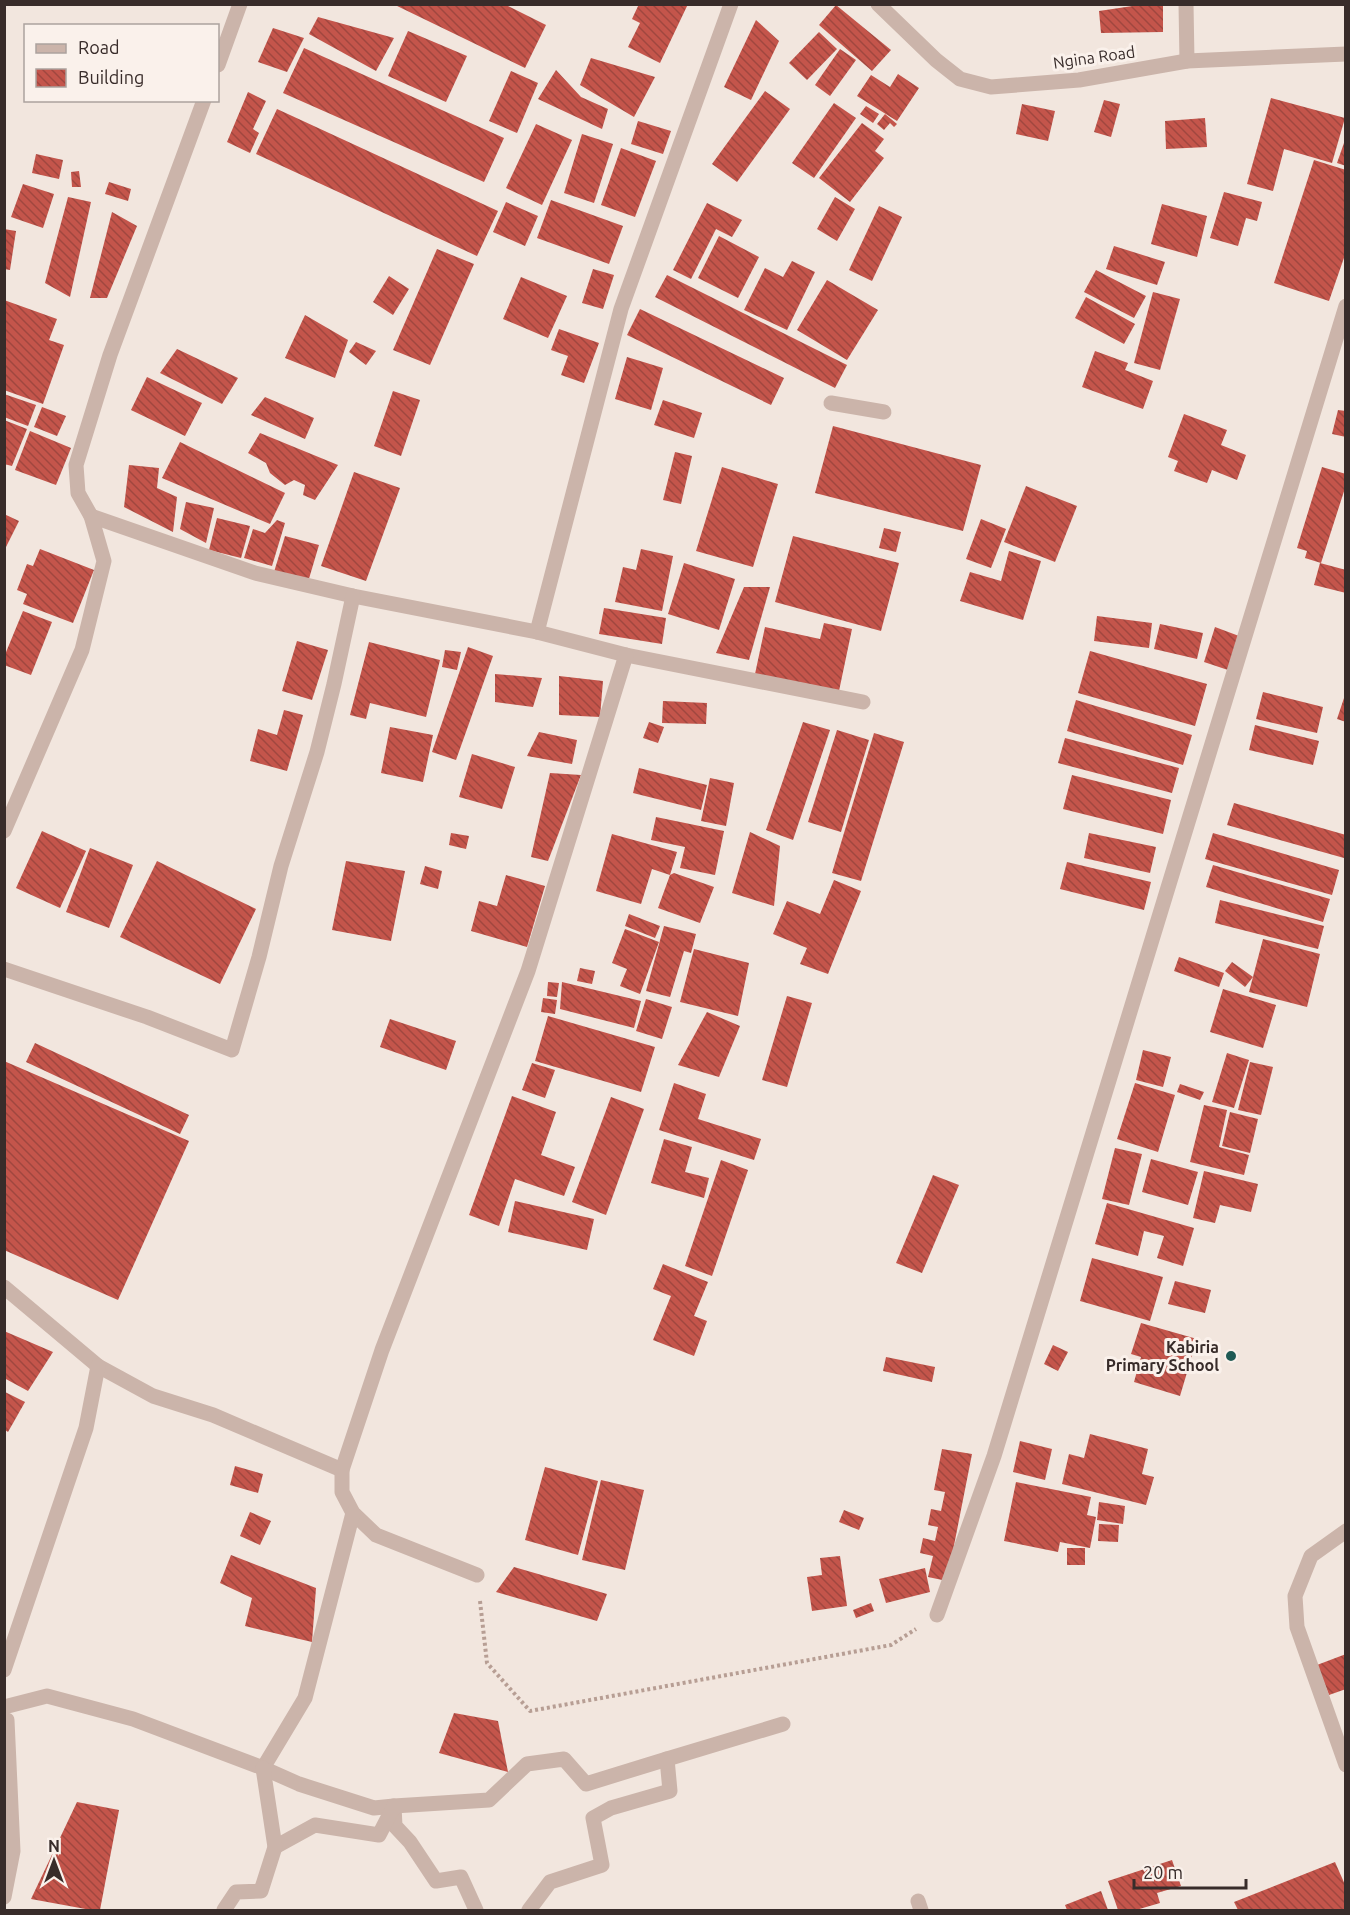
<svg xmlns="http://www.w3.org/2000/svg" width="1350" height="1915" font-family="Ubuntu,sans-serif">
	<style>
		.building { fill: url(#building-back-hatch) }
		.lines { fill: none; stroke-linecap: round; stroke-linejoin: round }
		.path { stroke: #b79e94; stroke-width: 4; stroke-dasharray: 3 3; stroke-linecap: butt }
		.minor { stroke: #cbb4aa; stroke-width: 15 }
		.poi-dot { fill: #1f5a54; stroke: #faf1eb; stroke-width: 2 }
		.labels { text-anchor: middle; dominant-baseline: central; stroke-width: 6; stroke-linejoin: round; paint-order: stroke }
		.street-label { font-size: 16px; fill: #382c2a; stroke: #faf1eb }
		.poi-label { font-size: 16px; font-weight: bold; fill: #382c2a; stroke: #faf1eb; text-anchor: end }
	</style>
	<defs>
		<pattern id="building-back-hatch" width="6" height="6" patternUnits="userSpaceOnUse" patternTransform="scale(1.5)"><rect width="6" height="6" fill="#c4554b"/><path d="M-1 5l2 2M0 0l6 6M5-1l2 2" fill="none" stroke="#a0473f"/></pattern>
	</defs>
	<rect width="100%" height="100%" fill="#f2e6de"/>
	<!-- building -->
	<g class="building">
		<path d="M393,4H504L546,25L525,68Z"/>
		<path d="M639,4H688L660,63L628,47L640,23L632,19Z"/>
		<path d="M1146,4H1163V32L1101,33L1099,11Z"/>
		<path d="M836,5L891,50L872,71L819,25Z"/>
		<path d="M318,17L394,38L376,71L309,34Z"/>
		<path d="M756,20L779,41L751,100L724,87Z"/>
		<path d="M273,28L304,38L287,72L258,62Z"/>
		<path d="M408,31L467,56L446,102L388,76Z"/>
		<path d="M819,32L837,49L807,80L789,63Z"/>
		<path d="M304,48L504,138L484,182L283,93Z"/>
		<path d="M840,49L856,60L830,96L815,85Z"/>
		<path d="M591,58L655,77L634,117L580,85Z"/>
		<path d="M556,70L581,97L608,109L602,129L538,99Z"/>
		<path d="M511,71L538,83L517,133L489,121Z"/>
		<path d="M898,74L919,88L897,121L857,96L871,75L890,87Z"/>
		<path d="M765,91L790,109L737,182L712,164Z"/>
		<path d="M248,92L266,101L253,129L259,133L250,153L227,142Z"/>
		<path d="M1271,98L1345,118L1332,163L1284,149L1273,191L1247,184Z"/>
		<path d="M1104,100L1120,104L1111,137L1094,132Z"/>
		<path d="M834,103L856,118L814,178L792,163Z"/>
		<path d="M1022,104L1055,111L1048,141L1016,134Z"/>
		<path d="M866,106L879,114L873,123L860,114Z"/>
		<path d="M277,109L498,211L477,256L256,154Z"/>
		<path d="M885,114L897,124L894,127L890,123L884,130L877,124Z"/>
		<path d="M1205,118L1207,147L1166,149L1165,121Z"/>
		<path d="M638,121L671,131L663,154L631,144Z"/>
		<path d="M862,123L884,139L875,151L884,158L850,202L819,178Z"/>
		<path d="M536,124L572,140L542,205L506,188Z"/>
		<path d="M582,134L613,144L594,203L564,193Z"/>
		<path d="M1345,140H1346V166L1337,163Z"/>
		<path d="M621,148L656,161L635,217L601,205Z"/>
		<path d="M36,154L63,160L59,179L32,173Z"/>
		<path d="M1314,160L1346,170V252L1329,301L1274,283Z"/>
		<path d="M79,171L81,187H72L71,172Z"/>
		<path d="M109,182L131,189L128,201L105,194Z"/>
		<path d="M23,184L54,194L43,228L11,217Z"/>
		<path d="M1224,192L1262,202L1257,221L1246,218L1238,246L1210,238Z"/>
		<path d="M68,197L91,202L70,297L45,283Z"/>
		<path d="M835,197L855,209L837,241L817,229Z"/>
		<path d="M551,200L623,226L609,264L537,238Z"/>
		<path d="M506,202L538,216L525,246L493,232Z"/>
		<path d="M707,203L742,220L732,237L716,229L691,279L673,270Z"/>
		<path d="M1162,204L1207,216L1197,257L1151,244Z"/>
		<path d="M879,206L902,217L872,281L849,270Z"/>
		<path d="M112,212L137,226L107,298H90Z"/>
		<path d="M4,229L16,231L10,270L4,269Z"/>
		<path d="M719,236L759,257L738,298L698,278Z"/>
		<path d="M1114,246L1165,262L1157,285L1106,269Z"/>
		<path d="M437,249L474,264L430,365L393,350Z"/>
		<path d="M792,261L815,272L787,330L744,310L765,268L783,277Z"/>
		<path d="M593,269L614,275L603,309L582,303Z"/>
		<path d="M1096,270L1146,296L1134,318L1084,292Z"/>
		<path d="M667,275L847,365L835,388L655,297Z"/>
		<path d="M389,276L409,289L393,315L373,302Z"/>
		<path d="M521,277L567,296L548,338L503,319Z"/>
		<path d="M827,280L878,310L847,360L797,330Z"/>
		<path d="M1153,292L1180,299L1160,370L1134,363Z"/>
		<path d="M1086,297L1135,324L1124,344L1075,318Z"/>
		<path d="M4,300L57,319L49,340L64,345L43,404L4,390Z"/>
		<path d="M640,309L784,378L771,405L627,335Z"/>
		<path d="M305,315L348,340L335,378L285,358Z"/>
		<path d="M559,329L599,343L584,383L561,375L568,356L551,350Z"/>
		<path d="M356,342L376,351L366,365L349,352Z"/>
		<path d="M177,349L238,378L222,404L160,373Z"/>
		<path d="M1095,351L1128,363L1125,370L1153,381L1143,409L1082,387Z"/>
		<path d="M627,357L663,368L651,410L615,399Z"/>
		<path d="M147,377L202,403L185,436L131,410Z"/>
		<path d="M393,391L420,400L401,456L374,446Z"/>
		<path d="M4,394L36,405L28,426L4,417Z"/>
		<path d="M265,397L314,418L305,439L251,415Z"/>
		<path d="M663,400L702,413L694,438L654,425Z"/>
		<path d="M42,407L66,416L57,436L34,427Z"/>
		<path d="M1338,410L1346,411V437L1332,434Z"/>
		<path d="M1184,414L1227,430L1221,445L1246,455L1237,480L1212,470L1207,483L1174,471L1178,461L1168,457Z"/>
		<path d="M4,420L27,429L12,466L4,464Z"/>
		<path d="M833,426L981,465L963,531L815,493Z"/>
		<path d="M30,431L71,448L56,485L15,470Z"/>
		<path d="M260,433L338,465L315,500L303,495L305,485L294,480L285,485L270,473L266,463L248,453Z"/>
		<path d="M180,442L285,493L270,524L162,478Z"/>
		<path d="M675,452L692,456L681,504L663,500Z"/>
		<path d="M129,465L159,468L157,488L177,497L173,532L124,507Z"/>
		<path d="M722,467L778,484L753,567L696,551Z"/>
		<path d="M1322,467L1346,474V485L1321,563L1305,558L1307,551L1297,548Z"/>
		<path d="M354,472L400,488L366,581L321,566Z"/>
		<path d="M1026,486L1077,506L1055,562L1004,542Z"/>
		<path d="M186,502L214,508L206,543L180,529Z"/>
		<path d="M4,514L19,521L4,551Z"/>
		<path d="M217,518L250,526L241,558L209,550Z"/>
		<path d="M981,519L1006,529L991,568L966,559Z"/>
		<path d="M277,520L285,523L272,566L244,558L253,529L265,533Z"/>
		<path d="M884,528L901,532L896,552L879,548Z"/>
		<path d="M285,536L319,545L308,582L274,572Z"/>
		<path d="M793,536L899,563L881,631L775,602Z"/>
		<path d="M40,549L94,570L73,623L23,604L27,594L17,590L27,564L33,566Z"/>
		<path d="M641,549L673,556L662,611L615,602L623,567L636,570Z"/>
		<path d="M1009,551L1041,561L1023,620L960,601L970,572L1001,581Z"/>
		<path d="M684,563L735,579L719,630L668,614Z"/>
		<path d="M1320,563L1346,570V593L1314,585Z"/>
		<path d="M744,587H770L749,660L716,653Z"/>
		<path d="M604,608L666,618L662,644L599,634Z"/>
		<path d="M23,611L52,622L31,675L4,665V657Z"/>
		<path d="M1097,616L1152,623L1149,648L1094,641Z"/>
		<path d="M824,623L852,629L839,691L755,674L765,627L820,639Z"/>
		<path d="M1160,624L1203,633L1197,659L1154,649Z"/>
		<path d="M1215,627L1239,636L1228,670L1204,662Z"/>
		<path d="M297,641L328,650L312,700L282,691Z"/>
		<path d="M369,642L440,660L426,717L370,703L366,719L350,715Z"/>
		<path d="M468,647L493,656L456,760L432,752Z"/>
		<path d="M445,650L461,652L457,670L442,667Z"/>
		<path d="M1090,651L1207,684L1195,726L1078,693Z"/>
		<path d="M495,674L542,678L533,707L495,702Z"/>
		<path d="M559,676L603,681L600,717L559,715Z"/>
		<path d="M1263,692L1323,707L1317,733L1256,719Z"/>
		<path d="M1345,695H1346V722L1337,719Z"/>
		<path d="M1076,700L1192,735L1183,765L1067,731Z"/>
		<path d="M663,701L707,703L706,724L662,723Z"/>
		<path d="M284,710L303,715L287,771L250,761L258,729L277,735Z"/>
		<path d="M649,722L664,727L658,743L643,738Z"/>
		<path d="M803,722L830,730L793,840L766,830Z"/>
		<path d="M1255,725L1319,741L1313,765L1249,750Z"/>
		<path d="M390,727L433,735L423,782L381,773Z"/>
		<path d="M837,730L869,740L841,832L808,822Z"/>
		<path d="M539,732L577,740L572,764L527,756Z"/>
		<path d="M874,733L904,742L861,881L832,873Z"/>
		<path d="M1065,738L1179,768L1172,793L1058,763Z"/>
		<path d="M472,754L515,767L502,809L459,797Z"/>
		<path d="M639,768L707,785L701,810L633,793Z"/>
		<path d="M550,773L581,775L548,861L531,857Z"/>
		<path d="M1072,775L1171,800L1163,834L1063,809Z"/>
		<path d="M710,778L734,783L726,826L701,821Z"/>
		<path d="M1234,803L1346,835L1344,858L1227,825Z"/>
		<path d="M656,817L724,831L715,875L680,868L685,847L651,840Z"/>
		<path d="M42,831L86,851L60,908L16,888Z"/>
		<path d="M750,832L780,846L774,906L732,893Z"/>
		<path d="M451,833L469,836L466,849L449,845Z"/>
		<path d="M1089,833L1156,847L1150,873L1084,858Z"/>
		<path d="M1213,833L1339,870L1332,895L1205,859Z"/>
		<path d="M612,834L677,852L670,875L674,873L714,887L700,923L658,908L670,875L652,869L641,904L596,891Z"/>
		<path d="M90,848L133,865L109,928L66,912Z"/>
		<path d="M157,861L256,909L220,984L120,937Z"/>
		<path d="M346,861L405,871L391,941L332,930Z"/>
		<path d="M1067,862L1151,882L1144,910L1060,889Z"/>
		<path d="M1213,865L1330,899L1323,922L1206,887Z"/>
		<path d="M425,866L442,871L438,889L420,884Z"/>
		<path d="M506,875L545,886L527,947L471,931L479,901L497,906Z"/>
		<path d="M834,880L861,891L828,974L800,964L807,948L773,934L787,901L820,914Z"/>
		<path d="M1220,900L1324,926L1318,949L1215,923Z"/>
		<path d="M629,914L660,926L655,938L625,926Z"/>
		<path d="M664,926L696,934L691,953L684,951L670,997L646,991Z"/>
		<path d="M625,929L659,942L640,994L620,986L627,969L612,963Z"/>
		<path d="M1263,939L1320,954L1307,1007L1249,992Z"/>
		<path d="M694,949L749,963L738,1016L680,1002Z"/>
		<path d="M1179,957L1224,973L1219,987L1174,971Z"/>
		<path d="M1232,962L1253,977L1245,987L1225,971Z"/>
		<path d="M580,968L595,971L592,984L577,981Z"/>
		<path d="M548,982L559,983L557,997L547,996Z"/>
		<path d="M562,982L641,1001L634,1028L560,1009Z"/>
		<path d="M1223,989L1276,1005L1263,1048L1210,1032Z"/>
		<path d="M787,996L812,1003L787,1087L762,1080Z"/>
		<path d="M543,998L557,1000L555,1014L541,1012Z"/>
		<path d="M646,999L672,1007L662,1039L636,1031Z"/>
		<path d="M707,1012L740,1026L719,1077L678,1065Z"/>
		<path d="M548,1016L655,1047L641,1092L535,1061Z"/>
		<path d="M390,1019L456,1041L446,1070L380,1047Z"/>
		<path d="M35,1043L189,1115L180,1134L26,1062Z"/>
		<path d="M1143,1050L1171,1057L1163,1087L1136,1080Z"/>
		<path d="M1227,1053L1249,1060L1234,1108L1212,1102Z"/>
		<path d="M4,1061L189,1141L118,1300L4,1250Z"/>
		<path d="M1250,1062L1273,1067L1261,1115L1238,1110Z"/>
		<path d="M532,1063L555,1070L545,1098L522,1090Z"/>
		<path d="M674,1083L706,1094L698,1119L761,1139L754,1160L659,1130Z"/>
		<path d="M1135,1083L1175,1095L1158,1152L1117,1139Z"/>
		<path d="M1180,1084L1204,1092L1200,1100L1177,1092Z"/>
		<path d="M512,1096L556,1112L541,1155L575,1167L564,1196L515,1179L499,1226L469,1215Z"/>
		<path d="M611,1097L644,1109L606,1215L572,1202Z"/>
		<path d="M1204,1105L1227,1110L1219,1147L1249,1155L1244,1175L1190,1162Z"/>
		<path d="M1230,1112L1258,1119L1250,1153L1222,1146Z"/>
		<path d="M664,1139L692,1147L685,1172L709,1178L704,1198L651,1183Z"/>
		<path d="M1115,1148L1142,1154L1129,1205L1102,1199Z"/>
		<path d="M1151,1159L1198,1172L1188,1205L1142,1192Z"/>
		<path d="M721,1160L748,1170L712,1276L685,1266Z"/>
		<path d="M1204,1171L1258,1184L1251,1212L1220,1205L1215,1223L1193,1218Z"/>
		<path d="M933,1175L959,1185L922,1273L896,1263Z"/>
		<path d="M515,1201L594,1219L587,1250L508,1232Z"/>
		<path d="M1107,1203L1194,1228L1183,1266L1157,1258L1164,1236L1144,1231L1138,1256L1095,1244Z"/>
		<path d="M1092,1258L1163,1277L1150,1321L1080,1301Z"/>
		<path d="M663,1264L708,1282L694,1316L707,1321L694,1356L653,1340L671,1296L653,1289Z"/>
		<path d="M1175,1281L1211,1290L1205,1313L1168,1304Z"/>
		<path d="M1141,1323L1197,1339L1180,1396L1134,1382L1141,1357L1131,1354Z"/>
		<path d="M4,1331L53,1352L28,1391L4,1378Z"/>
		<path d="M1053,1345L1068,1352L1058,1371L1044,1364Z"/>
		<path d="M886,1357L935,1367L932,1382L883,1371Z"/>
		<path d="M5,1392L25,1402L8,1432L5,1430Z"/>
		<path d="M1090,1434L1148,1449L1142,1474L1154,1477L1146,1505L1062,1484L1069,1454L1084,1458Z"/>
		<path d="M1020,1441L1052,1449L1045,1480L1013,1472Z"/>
		<path d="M942,1449L972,1454L947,1581L928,1577L933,1556L920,1553L923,1538L935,1541L938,1527L928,1525L931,1509L941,1511L945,1492L934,1490Z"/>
		<path d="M235,1466L263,1474L258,1493L230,1485Z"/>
		<path d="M545,1467L598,1481L578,1555L525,1540Z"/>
		<path d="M601,1480L644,1490L625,1570L582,1560Z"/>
		<path d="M1016,1482L1091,1497L1087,1515L1096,1517L1090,1548L1060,1542L1058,1552L1004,1541Z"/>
		<path d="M1099,1502L1125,1506L1123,1524L1097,1520Z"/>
		<path d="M844,1510L864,1518L859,1530L839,1522Z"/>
		<path d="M250,1512L271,1521L260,1545L240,1536Z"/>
		<path d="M1099,1524L1119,1525L1118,1542L1098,1541Z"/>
		<rect x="1067" y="1548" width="18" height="17"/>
		<path d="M231,1555L316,1588L312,1642L245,1626L252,1598L220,1583Z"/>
		<path d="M840,1556L847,1606L812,1611L807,1577L822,1575L820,1558Z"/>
		<path d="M514,1567L607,1594L597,1621L496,1592Z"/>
		<path d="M925,1568L930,1592L886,1603L879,1579Z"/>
		<path d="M871,1603L874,1611L856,1618L853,1610Z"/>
		<path d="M1346,1654V1689L1329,1695L1317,1665Z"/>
		<path d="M454,1713L498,1721L508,1772L439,1753Z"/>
		<path d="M77,1802L119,1810L100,1910H91L31,1899Z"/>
		<path d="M1172,1860L1181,1886L1157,1893L1160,1903L1136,1910H1118L1108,1881Z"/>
		<path d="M1335,1862L1346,1887V1910H1238L1234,1902Z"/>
		<path d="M1101,1891L1108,1910H1067L1065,1905Z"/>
	</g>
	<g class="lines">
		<!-- path -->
		<path class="path" d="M480,1601L487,1663L530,1711L891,1645L916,1629"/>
		<!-- minor -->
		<g class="minor">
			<path d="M878,4L936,60L960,79L991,87L1079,80L1187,61L1346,54"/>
			<path d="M1186,4L1187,61"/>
			<path d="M218,65L240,4"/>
			<path d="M831,403L884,412"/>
			<path d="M91,516L255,573L353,596L537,632L626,655L863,702"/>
			<path d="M537,632L621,309L731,4"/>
			<path d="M4,831L82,650L104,561L91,516L78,493L76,465L110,355L204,100"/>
			<path d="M4,969L147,1017L232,1050L259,957L281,866L317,752L334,684L353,596"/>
			<path d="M4,1287L98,1366L153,1396L213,1415L342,1470"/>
			<path d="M1346,1531L1311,1556L1295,1596L1297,1627L1346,1765"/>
			<path d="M477,1575L376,1535L353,1513L342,1492V1470L382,1350L528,971L626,655"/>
			<path d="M937,1615L994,1456L1346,306"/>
			<path d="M4,1670L86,1428L98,1366"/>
			<path d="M4,1707L47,1696L133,1719L263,1768L305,1698L353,1513"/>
			<path d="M4,1719L7,1720L13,1851L4,1897"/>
			<path d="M263,1768L299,1784L374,1808L394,1806L395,1826L410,1842L436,1881L461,1877L476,1910"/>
			<path d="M275,1847L315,1825L379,1835L394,1806L489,1800L527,1764L564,1759L586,1784L667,1759"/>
			<path d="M918,1901L921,1910"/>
			<path d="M224,1910L236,1892L261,1891L275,1847L263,1768"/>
			<path d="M529,1910L550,1882L602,1865L593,1818L611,1808L670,1791L667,1759L783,1724"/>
		</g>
	</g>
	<!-- markers -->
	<circle class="poi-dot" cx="1231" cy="1356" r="6"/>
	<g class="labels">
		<!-- street labels -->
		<g class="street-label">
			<text transform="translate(1094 57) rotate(-8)">Ngina Road</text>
		</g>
		<!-- poi labels -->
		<g class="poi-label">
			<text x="1219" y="1347">Kabiria<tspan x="1219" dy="18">Primary School</tspan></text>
		</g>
	</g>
	<!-- border -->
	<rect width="1350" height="1915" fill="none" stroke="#382c2a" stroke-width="12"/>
	<!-- legend -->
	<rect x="24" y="24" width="195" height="78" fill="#faf1eb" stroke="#aca29e" stroke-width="1.5"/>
	<rect x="36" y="44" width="30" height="9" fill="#cbb4aa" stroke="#aca29e" stroke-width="1.5"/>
	<text x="78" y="54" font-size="18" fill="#382c2a">Road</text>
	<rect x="36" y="69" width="30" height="18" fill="url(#building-back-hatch)" stroke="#aca29e" stroke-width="1.5"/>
	<text x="78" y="84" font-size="18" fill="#382c2a">Building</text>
	<!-- north arrow -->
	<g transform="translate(54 1861)" stroke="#faf1eb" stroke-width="4.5" paint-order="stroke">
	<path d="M0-4.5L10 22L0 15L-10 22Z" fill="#382c2a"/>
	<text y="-9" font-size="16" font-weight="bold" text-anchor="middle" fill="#382c2a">N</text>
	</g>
	<!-- scale -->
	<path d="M1134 1879v9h112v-9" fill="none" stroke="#382c2a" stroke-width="3"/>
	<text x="1143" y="1879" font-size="18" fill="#382c2a" stroke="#faf1eb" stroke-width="4.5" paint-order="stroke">20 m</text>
</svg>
